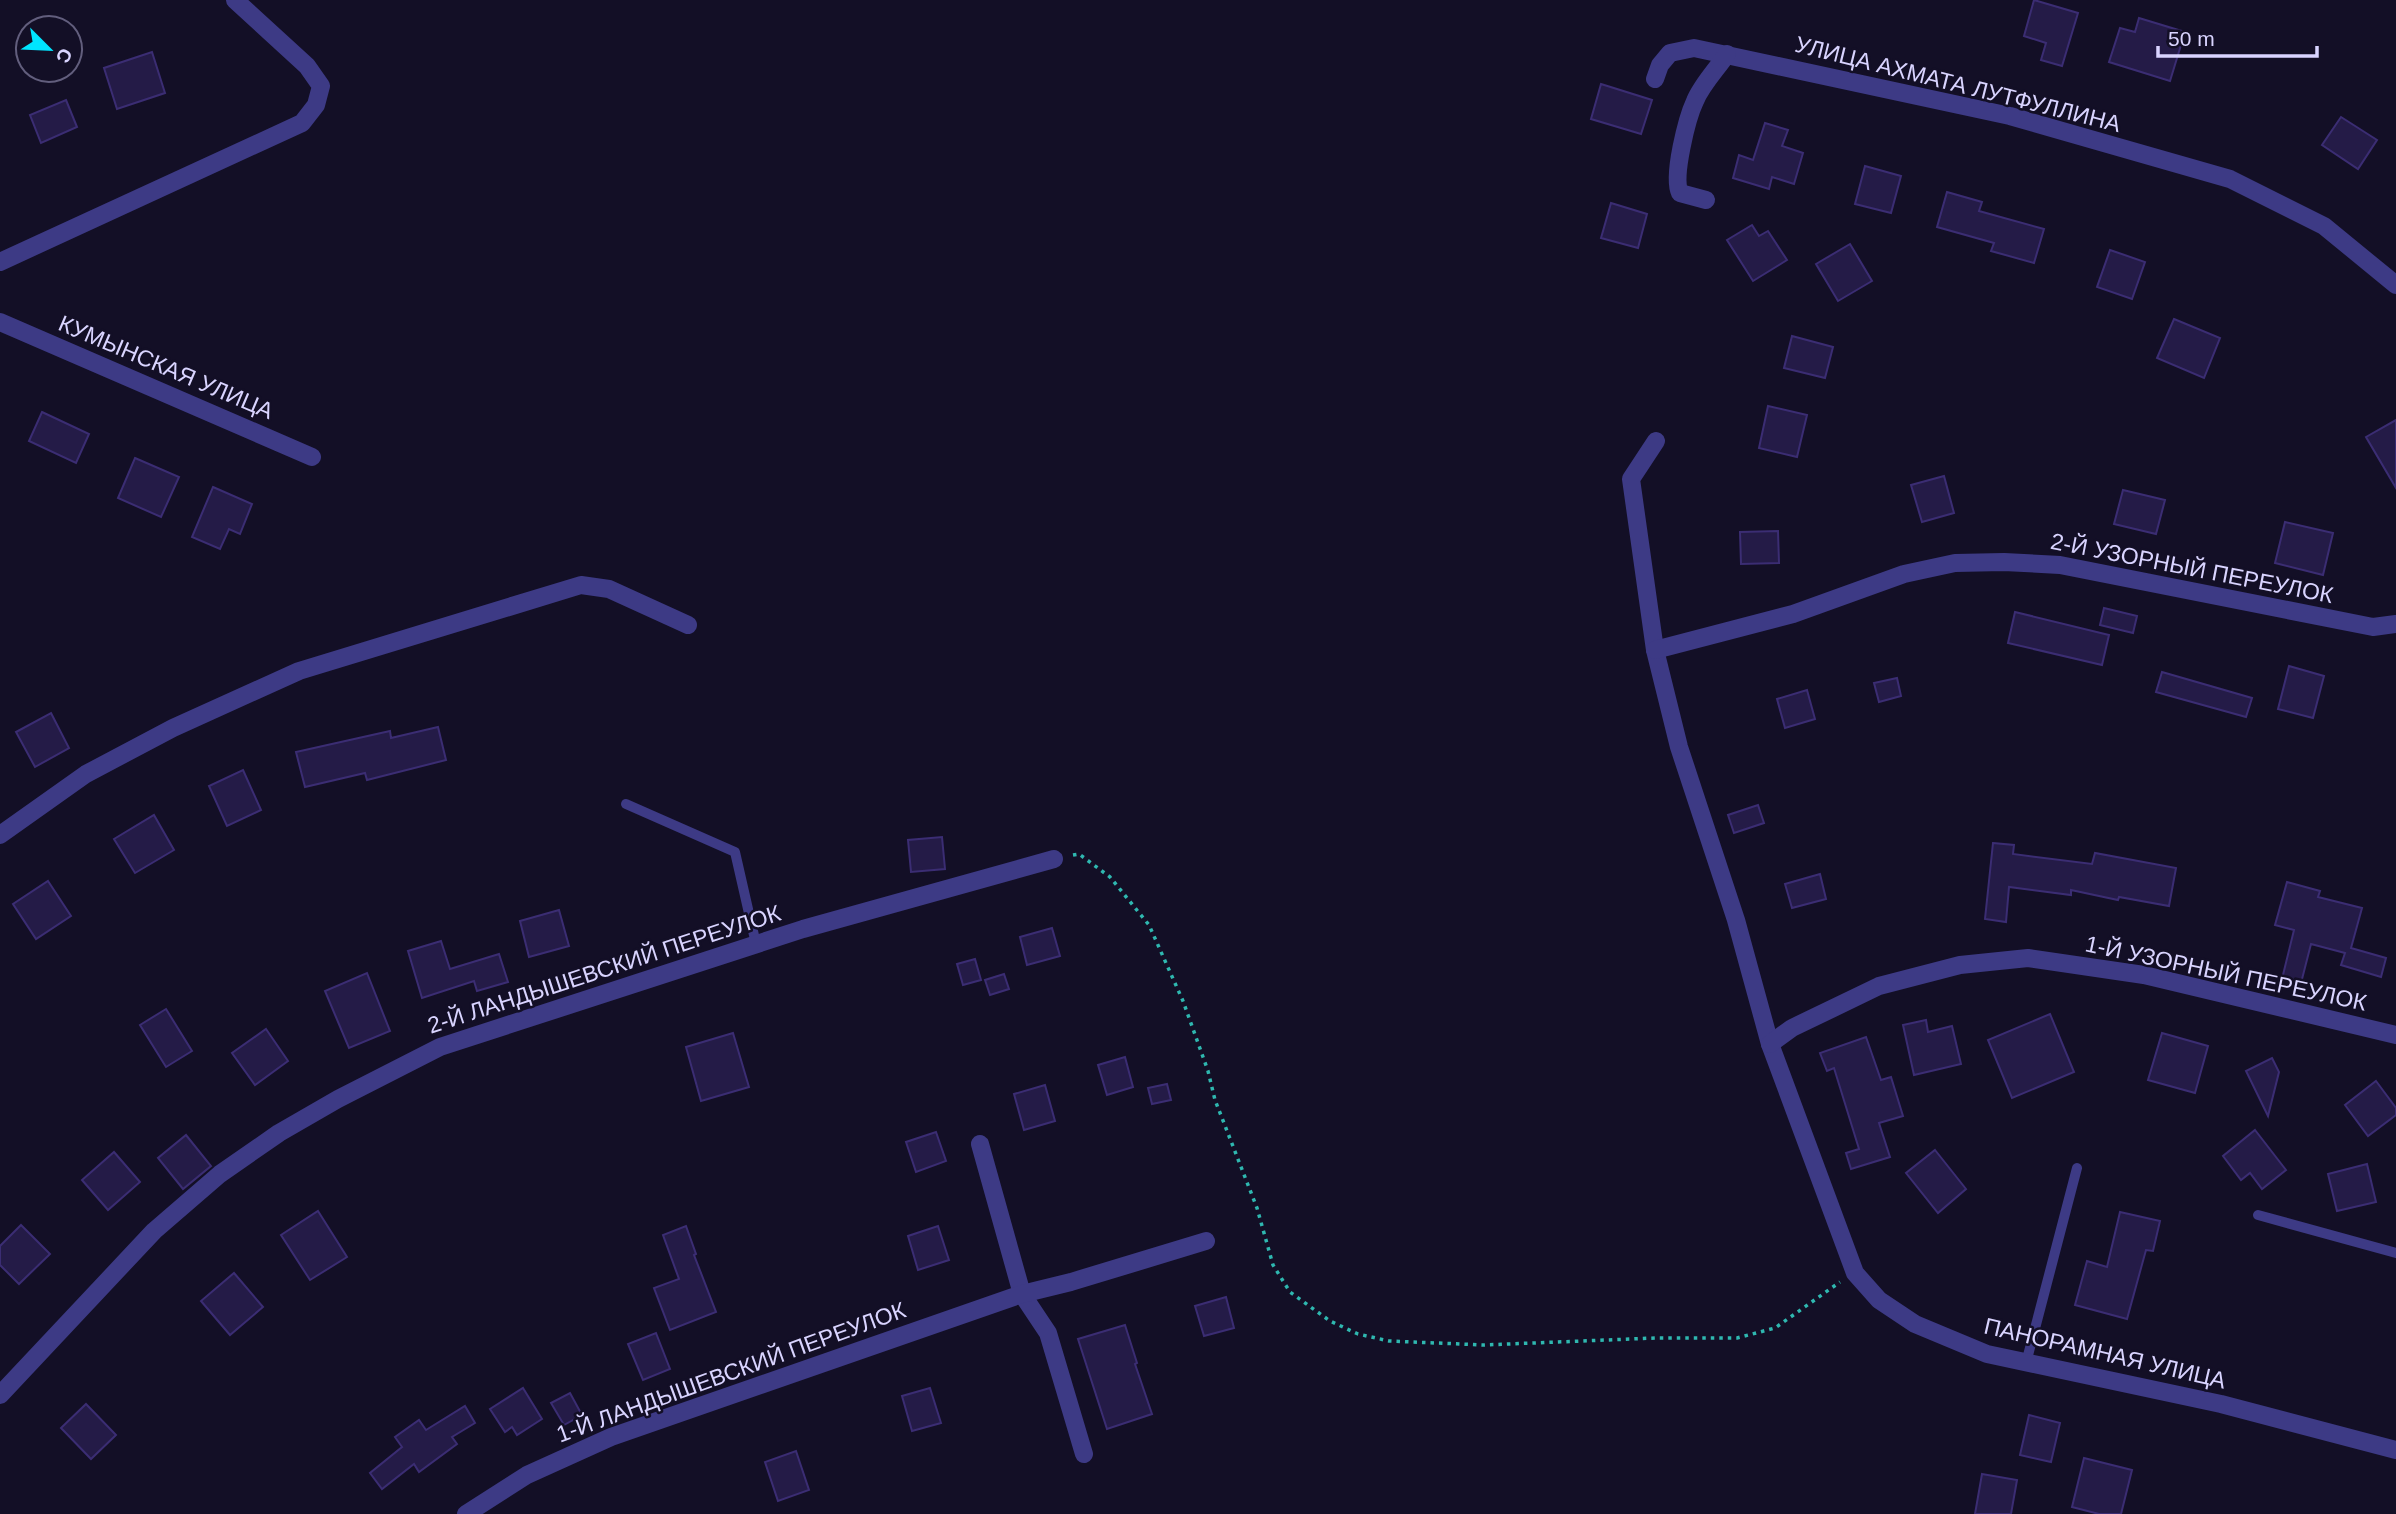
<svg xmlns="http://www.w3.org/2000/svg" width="2396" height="1514" font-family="Helvetica,sans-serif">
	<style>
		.building { fill: #241b47; stroke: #3b2d73; stroke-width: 2 }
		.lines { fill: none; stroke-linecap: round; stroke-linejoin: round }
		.path { stroke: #2fb8b0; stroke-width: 3.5; stroke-dasharray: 3.5 5; stroke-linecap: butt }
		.service { stroke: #3d3a85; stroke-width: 10 }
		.minor { stroke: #3d3a85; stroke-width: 18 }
		.labels { text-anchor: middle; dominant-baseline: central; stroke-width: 5; stroke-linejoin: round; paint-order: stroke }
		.street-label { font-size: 23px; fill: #d9d4ff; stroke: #130f26 }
	</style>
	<rect width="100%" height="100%" fill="#130f26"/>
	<!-- building -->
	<g class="building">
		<path d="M2034,0L2078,13L2062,66L2041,60L2046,43L2024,36Z"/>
		<path d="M2139,18L2185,32L2170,81L2109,62L2120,28L2135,32Z"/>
		<path d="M152,52L165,93L117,109L104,68Z"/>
		<path d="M1601,84L1652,100L1641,134L1591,119Z"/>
		<path d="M66,100L77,127L41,143L30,115Z"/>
		<path d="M2341,117L2377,140L2358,169L2322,145Z"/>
		<path d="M1765,123L1788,130L1782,146L1803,153L1794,184L1772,177L1769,189L1733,178L1739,155L1753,160Z"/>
		<path d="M1865,166L1901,176L1891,213L1855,204Z"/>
		<path d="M1947,192L1982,202L1979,211L2044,229L2034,263L1991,251L1994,243L1937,227Z"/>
		<path d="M1611,203L1647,214L1638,248L1601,238Z"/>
		<path d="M1752,225L1759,236L1768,231L1787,260L1753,281L1727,240Z"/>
		<path d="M1850,244L1872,281L1838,301L1816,264Z"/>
		<path d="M2110,250L2145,262L2132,299L2097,287Z"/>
		<path d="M2174,319L2220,338L2204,378L2157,358Z"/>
		<path d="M1792,336L1833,347L1825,378L1784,368Z"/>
		<path d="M1768,406L1807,415L1797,457L1759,448Z"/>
		<path d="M42,412L89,434L76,463L29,441Z"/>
		<path d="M2396,420V488L2366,437Z"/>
		<path d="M135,458L179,477L161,517L118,498Z"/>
		<path d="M1944,476L1954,513L1922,522L1911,485Z"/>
		<path d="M213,487L252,504L240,534L229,529L220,549L192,537Z"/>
		<path d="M2123,490L2165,500L2156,534L2114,524Z"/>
		<path d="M2285,522L2333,533L2323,575L2275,563Z"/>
		<path d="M1778,531L1779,563L1741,564L1740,532Z"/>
		<path d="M2104,608L2137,616L2133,633L2100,625Z"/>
		<path d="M2015,612L2109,635L2102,665L2008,643Z"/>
		<path d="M2289,666L2324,676L2313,718L2278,709Z"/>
		<path d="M2162,672L2252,698L2246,717L2156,692Z"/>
		<path d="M1897,678L1901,696L1879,702L1874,683Z"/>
		<path d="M1807,690L1815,719L1785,728L1777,699Z"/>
		<path d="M51,713L69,748L35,767L16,732Z"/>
		<path d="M438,727L446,760L367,780L365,773L305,787L296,752L390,731L391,738Z"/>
		<path d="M243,770L261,810L227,826L209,786Z"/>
		<path d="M1758,805L1764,823L1734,833L1728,815Z"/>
		<path d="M154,815L174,850L135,873L114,839Z"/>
		<path d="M942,837L945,869L911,872L908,840Z"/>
		<path d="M1993,843L2014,845L2013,854L2092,864L2095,853L2176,868L2169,906L2119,897L2118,900L2071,890V895L2009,887L2006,922L1985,919Z"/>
		<path d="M1820,874L1826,899L1792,908L1785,884Z"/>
		<path d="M48,881L71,916L36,939L13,904Z"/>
		<path d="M2287,882L2320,891L2318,897L2362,908L2351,948L2386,958L2381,977L2341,965L2345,953L2311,944L2301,983L2282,979L2294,930L2275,925Z"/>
		<path d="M559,910L569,946L529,957L520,921Z"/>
		<path d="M1052,928L1060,956L1027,965L1020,937Z"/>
		<path d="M441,941L450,969L499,954L508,982L477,991L474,981L422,998L408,951Z"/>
		<path d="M975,959L981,980L963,985L957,964Z"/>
		<path d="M367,973L390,1031L349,1048L325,991Z"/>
		<path d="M1004,974L1009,989L990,995L985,980Z"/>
		<path d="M166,1009L192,1051L166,1067L140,1025Z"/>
		<path d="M2050,1014L2074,1072L2012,1098L1988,1040Z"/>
		<path d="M1926,1020L1928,1032L1952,1026L1961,1064L1914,1075L1903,1025Z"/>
		<path d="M266,1029L288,1061L255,1085L232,1053Z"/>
		<path d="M733,1033L749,1087L701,1101L686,1047Z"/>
		<path d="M2162,1033L2208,1046L2195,1093L2148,1080Z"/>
		<path d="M1866,1037L1881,1080L1891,1077L1903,1116L1879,1123L1890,1157L1851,1169L1846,1153L1859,1149L1834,1068L1827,1071L1820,1053Z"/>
		<path d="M1125,1057L1133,1087L1107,1095L1098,1065Z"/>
		<path d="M2272,1058L2279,1072L2268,1116L2246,1071Z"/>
		<path d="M2376,1081L2396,1108V1115L2368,1136L2345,1105Z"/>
		<path d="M1167,1084L1171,1100L1152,1104L1148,1088Z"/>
		<path d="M1045,1085L1055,1121L1024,1130L1014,1094Z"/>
		<path d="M2255,1130L2286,1170L2262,1189L2250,1173L2241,1180L2223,1156Z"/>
		<path d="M936,1132L946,1161L916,1172L906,1142Z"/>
		<path d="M186,1135L211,1166L183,1189L158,1158Z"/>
		<path d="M1935,1150L1966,1189L1938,1213L1906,1173Z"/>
		<path d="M114,1152L140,1182L108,1210L82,1180Z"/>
		<path d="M2367,1164L2376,1202L2337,1211L2328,1174Z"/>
		<path d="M318,1211L347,1257L310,1280L281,1235Z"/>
		<path d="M2120,1212L2160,1221L2153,1251L2146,1250L2127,1319L2075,1305L2087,1261L2107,1267Z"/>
		<path d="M21,1225L50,1254L19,1284L0,1265V1246Z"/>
		<path d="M686,1226L696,1254L694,1255L716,1312L670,1330L654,1288L679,1279L663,1235Z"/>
		<path d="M938,1226L949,1260L918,1270L908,1236Z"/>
		<path d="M234,1273L263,1307L230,1335L201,1301Z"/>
		<path d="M1226,1297L1234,1328L1204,1336L1195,1306Z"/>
		<path d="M1125,1325L1137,1363L1135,1364L1152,1414L1107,1429L1078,1339Z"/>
		<path d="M656,1333L670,1369L643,1380L628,1344Z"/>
		<path d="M523,1388L542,1419L517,1435L512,1427L505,1432L490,1409Z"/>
		<path d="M930,1388L941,1423L912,1431L902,1396Z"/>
		<path d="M570,1393L582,1415L564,1425L551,1403Z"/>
		<path d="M86,1404L116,1435L91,1459L61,1428Z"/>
		<path d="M465,1406L475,1423L452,1437L457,1444L419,1472L414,1464L382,1489L370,1473L402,1447L395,1437L419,1420L426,1430Z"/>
		<path d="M2029,1415L2060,1423L2051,1462L2020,1455Z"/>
		<path d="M796,1451L809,1490L778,1501L765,1462Z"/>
		<path d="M2084,1458L2132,1470L2121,1514H2099L2072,1507Z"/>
		<path d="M1982,1474L2017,1480L2011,1514H1975Z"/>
	</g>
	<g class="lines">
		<!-- path -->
		<path class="path" d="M1073,855L1079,854L1110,877L1149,925L1183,1001L1208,1071L1215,1100L1257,1208L1273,1265L1290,1292L1330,1321L1358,1334L1389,1341L1484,1345L1655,1338H1737L1775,1328L1840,1282"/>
		<!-- service -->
		<g class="service">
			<path d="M626,804L735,852L756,944"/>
			<path d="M2258,1215L2396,1253"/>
			<path d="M2026,1363L2077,1168"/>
		</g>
		<!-- minor -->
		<g class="minor">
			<path d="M1655,79L1660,65L1670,53L1694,48L2010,116L2230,179L2324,226L2396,285"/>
			<path d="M1706,200L1680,193C1672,177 1687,118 1695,101C1702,84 1717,69 1727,54"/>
			<path d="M0,262L302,123L316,105L321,86L307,66L235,0"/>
			<path d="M0,322L312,457"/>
			<path d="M1656,441L1631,479L1655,650L1679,747L1736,920L1770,1044L1855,1273L1879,1300L1915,1324L1987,1354L2221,1404L2396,1450"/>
			<path d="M1655,650L1793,614L1904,574L1955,563L2004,562L2060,565L2373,627L2396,624"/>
			<path d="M0,835L86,774L173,728L299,671L581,585L609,589L688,625"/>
			<path d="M1770,1044L1792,1028L1879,986L1960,965L2028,958L2144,975L2396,1035"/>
			<path d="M980,1144L1022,1294L1048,1333L1084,1454"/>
			<path d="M0,1395L154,1231L220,1174L279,1133L338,1099L440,1047L803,929L1054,859"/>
			<path d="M466,1514L527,1475L611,1437L1022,1294L1071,1282L1206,1241"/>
		</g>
	</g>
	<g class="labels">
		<!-- street labels -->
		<g class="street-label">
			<text transform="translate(1958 84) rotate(14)">УЛИЦА АХМАТА ЛУТФУЛЛИНА</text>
			<text transform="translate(166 367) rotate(23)">КУМЫНСКАЯ УЛИЦА</text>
			<text transform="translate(2192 568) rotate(11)">2-Й УЗОРНЫЙ ПЕРЕУЛОК</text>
			<text transform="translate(604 969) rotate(-18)">2-Й ЛАНДЫШЕВСКИЙ ПЕРЕУЛОК</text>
			<text transform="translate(2226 973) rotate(12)">1-Й УЗОРНЫЙ ПЕРЕУЛОК</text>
			<text transform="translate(2105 1353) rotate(13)">ПАНОРАМНАЯ УЛИЦА</text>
			<text transform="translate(731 1372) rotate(-20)">1-Й ЛАНДЫШЕВСКИЙ ПЕРЕУЛОК</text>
		</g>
	</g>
	<!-- north arrow -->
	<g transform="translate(49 49) rotate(114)"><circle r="33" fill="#130f26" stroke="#625e7d" stroke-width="2"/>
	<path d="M0-5L12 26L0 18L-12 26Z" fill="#00e5ff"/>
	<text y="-10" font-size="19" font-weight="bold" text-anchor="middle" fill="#d9d4ff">С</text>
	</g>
	<!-- scale -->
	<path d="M2158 46v10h159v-10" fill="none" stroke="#d9d4ff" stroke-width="3.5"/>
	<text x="2168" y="46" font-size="21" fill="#d9d4ff" stroke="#130f26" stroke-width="5" paint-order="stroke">50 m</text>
</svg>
